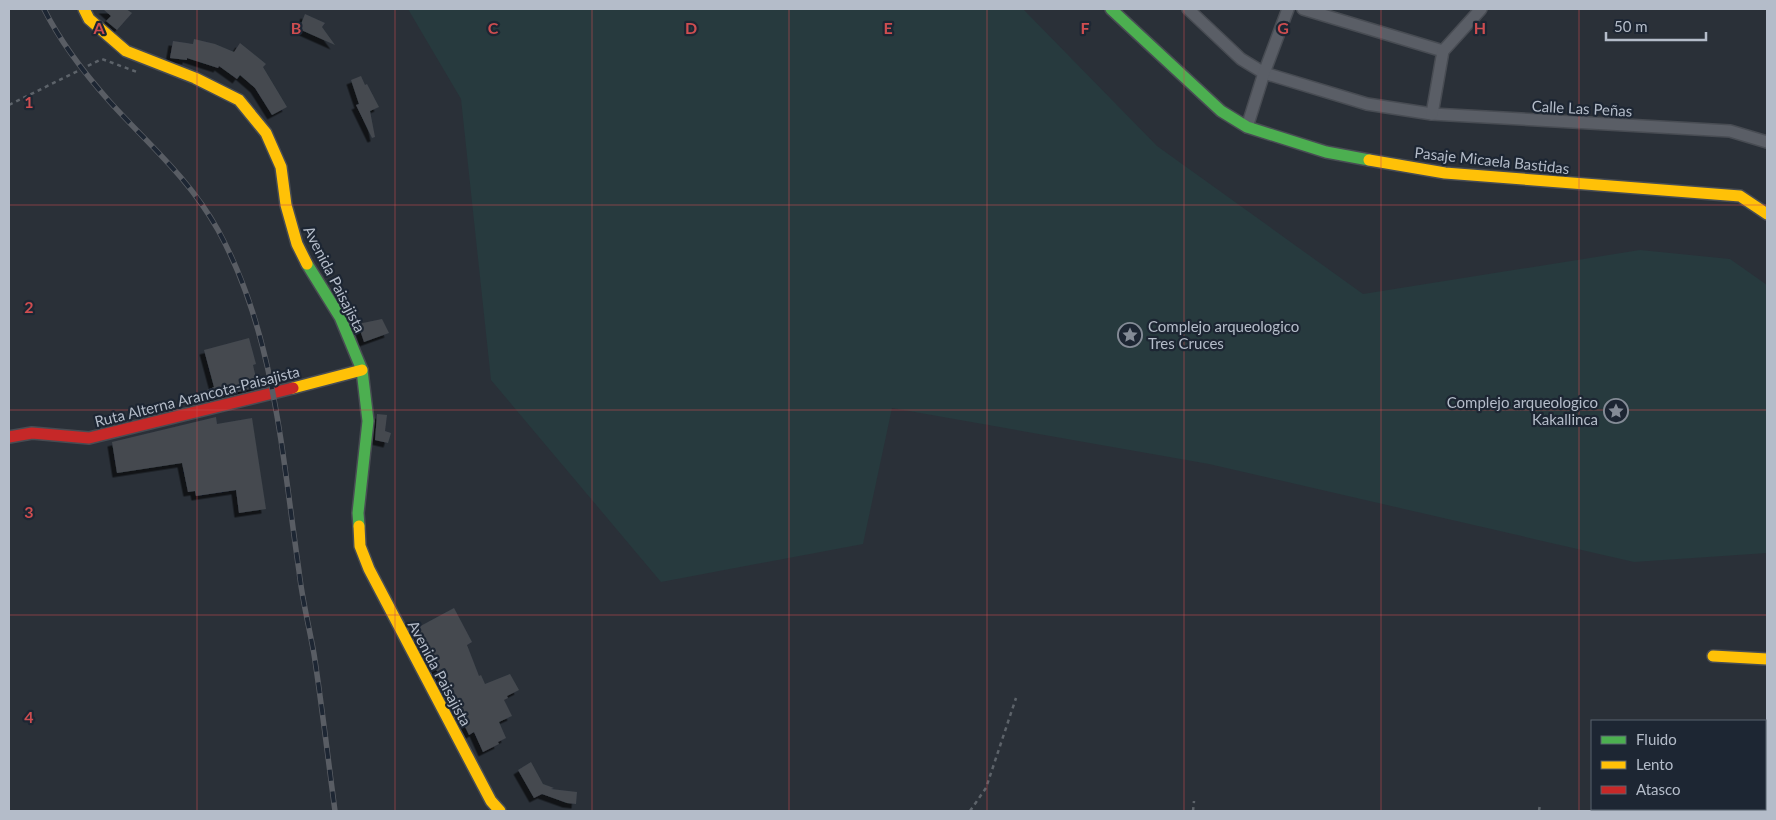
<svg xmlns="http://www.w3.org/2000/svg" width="1776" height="820" font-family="Lato,sans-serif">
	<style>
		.green { fill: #273a3e }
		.building { fill: #444950; filter: url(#shadow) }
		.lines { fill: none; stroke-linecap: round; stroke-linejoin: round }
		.street-casing { stroke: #484c53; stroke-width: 14 }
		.fast-casing { stroke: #484c53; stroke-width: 14 }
		.slow-casing { stroke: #484c53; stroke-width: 14 }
		.jam-casing { stroke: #484c53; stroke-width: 14 }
		.path { stroke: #5d636a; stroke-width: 2.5; stroke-dasharray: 4 4; stroke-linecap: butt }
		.street { stroke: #5a5e66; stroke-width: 11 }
		.fast { stroke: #4caf50; stroke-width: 11 }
		.slow { stroke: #ffc107; stroke-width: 11 }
		.jam { stroke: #c62828; stroke-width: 11 }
		.rail-casing { stroke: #595d64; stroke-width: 5.5 }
		.rail { stroke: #1d2633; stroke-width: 4; stroke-dasharray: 11; stroke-linecap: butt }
		.grid { fill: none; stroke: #ce4d50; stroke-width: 1; stroke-opacity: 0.55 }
		.labels { text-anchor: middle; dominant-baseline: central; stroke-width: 4.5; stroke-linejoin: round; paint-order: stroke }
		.street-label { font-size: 15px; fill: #b4bcc9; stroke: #1d2633 }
		.poi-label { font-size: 15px; fill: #b4bcc9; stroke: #1d2633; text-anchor: start }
		.grid-label { font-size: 16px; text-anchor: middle; font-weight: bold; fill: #ce4d50; stroke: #1d2633; stroke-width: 4.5; stroke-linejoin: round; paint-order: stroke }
	</style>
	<defs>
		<filter id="shadow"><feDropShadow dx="-4.5" dy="4.5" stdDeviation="0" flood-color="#0009"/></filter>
	</defs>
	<rect width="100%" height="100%" fill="#2a3038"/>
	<!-- green -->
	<path class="green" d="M408,9H1023L1157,146L1363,294L1640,250L1730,259L1767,285V553L1634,562L1209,464L892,408L863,544L661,582L491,380L461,99Z"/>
	<!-- building -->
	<g class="building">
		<path d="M103,9H126L132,13L117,30L106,21L111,16Z"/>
		<path d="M305,14L325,23L322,27L335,45L299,29Z"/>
		<path d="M194,39L215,44L234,52L240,43L266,64L263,67L287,107L272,115L255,88L240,75L237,79L219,66L218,68L187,58V60L170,58L173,41L193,44Z"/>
		<path d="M361,76L365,85L367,84L379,107L370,111L375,137L372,138L356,105L359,104L351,80Z"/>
		<path d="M382,319L389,333L364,342L358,324Z"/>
		<path d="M249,338L256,364L253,365L258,387L214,398L207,390L214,387L204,350Z"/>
		<path d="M377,414L387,415L385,431L391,433L388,443L375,440Z"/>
		<path d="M216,417L217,424L252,418L266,509L239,513L236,490L196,496L195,491L188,492L182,463L117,473L112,442Z"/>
		<path d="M454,608L472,642L467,645L479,676L481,675L485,684L510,674L519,690L507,696L508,698L504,700L512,716L499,722L506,738L498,742L499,744L483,752L474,732L469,735L460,716H462L444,681H442L415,629Z"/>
		<path d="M531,762L543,784L554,788L551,789L577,792L576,804L567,803L542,794L534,798L518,770Z"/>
	</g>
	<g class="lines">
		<defs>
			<g id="street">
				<path d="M1188,9L1241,59L1264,73L1367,104L1432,114L1730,131L1767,142"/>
				<path d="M1303,9L1443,51"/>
				<path d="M1432,114L1443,51L1481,9"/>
				<path d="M1247,127L1264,73L1288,9"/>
				<path d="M1765,745H1767"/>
			</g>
			<g id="fast">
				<path d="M1111,9L1221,111L1247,127L1326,152L1369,160"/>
				<path d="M307,264L340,317L362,370L368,421L358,513L359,526"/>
			</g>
			<g id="slow">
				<path d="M84,9L89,19L126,51L195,78L239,100L266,133L281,167L286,205L297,244L307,264"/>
				<path d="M1369,160L1445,173L1740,196L1767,214"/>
				<path d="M293,388L362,370"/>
				<path d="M359,526L360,546L369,569L491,801L500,811"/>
				<path d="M1713,656L1767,659"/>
			</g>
			<path id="jam" d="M9,437L32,433L89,438L293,388"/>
		</defs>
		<!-- street casing -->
		<use href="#street" class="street-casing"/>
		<!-- fast casing -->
		<use href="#fast" class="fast-casing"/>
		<!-- slow casing -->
		<use href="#slow" class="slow-casing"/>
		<!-- jam casing -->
		<use href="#jam" class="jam-casing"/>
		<!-- path -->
		<g class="path">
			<path d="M9,105L102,59L137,72"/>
			<path d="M970,811L986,788L1016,698"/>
			<path d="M1193,811L1194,801"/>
			<path d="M1539,811L1540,804"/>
			<path d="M1614,811V809"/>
		</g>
		<!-- street -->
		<use href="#street" class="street"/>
		<!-- fast -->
		<use href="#fast" class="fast"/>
		<!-- slow -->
		<use href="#slow" class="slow"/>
		<!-- jam -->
		<use href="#jam" class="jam"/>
		<defs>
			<path id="rail" d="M44,9C61,43 85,74 110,102C149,145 188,177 218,230C275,334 282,456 299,571C302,599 309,626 314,654C322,706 328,759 335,811"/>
		</defs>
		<!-- rail casing -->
		<use href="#rail" class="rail-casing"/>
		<!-- rail -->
		<use href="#rail" class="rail"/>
	</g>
	<!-- grid -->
	<path class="grid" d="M197,9V811M395,9V811M592,9V811M789,9V811M987,9V811M1184,9V811M1381,9V811M1579,9V811M9,205H1767M9,410H1767M9,615H1767"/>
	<!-- icons -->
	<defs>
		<symbol id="sight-ring" viewBox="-11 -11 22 22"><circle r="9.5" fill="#1d2633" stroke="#848b96" stroke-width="1.5"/><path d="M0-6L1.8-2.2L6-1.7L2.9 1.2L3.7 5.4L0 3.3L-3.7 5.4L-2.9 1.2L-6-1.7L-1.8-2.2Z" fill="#848b96"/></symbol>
	</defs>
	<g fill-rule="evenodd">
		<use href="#sight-ring" x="1116" y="321" width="28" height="28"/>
		<use href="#sight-ring" x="1602" y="397" width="28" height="28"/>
	</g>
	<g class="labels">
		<!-- street labels -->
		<g class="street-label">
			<text transform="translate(1582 108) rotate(3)">Calle Las Peñas</text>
			<text transform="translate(1492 160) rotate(6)">Pasaje Micaela Bastidas</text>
			<text transform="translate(335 279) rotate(63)">Avenida Paisajista</text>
			<text transform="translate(197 396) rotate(-14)">Ruta Alterna Arancota-Paisajista</text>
			<text transform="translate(440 673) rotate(62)">Avenida Paisajista</text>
		</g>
		<!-- poi labels -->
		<g class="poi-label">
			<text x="1148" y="326">Complejo arqueologico<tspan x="1148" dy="17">Tres Cruces</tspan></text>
			<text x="1598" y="402" text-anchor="end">Complejo arqueologico<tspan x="1598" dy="17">Kakallinca</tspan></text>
		</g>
	</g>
	<g class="grid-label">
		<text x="99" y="34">A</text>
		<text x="296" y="34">B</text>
		<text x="493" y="34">C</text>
		<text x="691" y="34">D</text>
		<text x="888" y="34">E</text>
		<text x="1085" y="34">F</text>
		<text x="1283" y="34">G</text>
		<text x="1480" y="34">H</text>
		<text x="29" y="108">1</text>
		<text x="29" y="313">2</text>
		<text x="29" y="518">3</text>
		<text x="29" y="723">4</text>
	</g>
	<!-- border -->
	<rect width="1776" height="820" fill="none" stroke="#b4bcc9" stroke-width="20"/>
	<!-- legend -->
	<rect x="1591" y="720" width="175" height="90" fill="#1d2633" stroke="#59626f"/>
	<rect x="1601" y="736" width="25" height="8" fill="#4caf50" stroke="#59626f"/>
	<text x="1636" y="745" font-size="15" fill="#b4bcc9">Fluido</text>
	<rect x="1601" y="761" width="25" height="8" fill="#ffc107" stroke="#59626f"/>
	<text x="1636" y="770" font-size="15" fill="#b4bcc9">Lento</text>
	<rect x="1601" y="786" width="25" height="8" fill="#c62828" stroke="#59626f"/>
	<text x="1636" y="795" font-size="15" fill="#b4bcc9">Atasco</text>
	<!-- scale -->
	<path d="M1606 32v8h100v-8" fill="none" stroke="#b4bcc9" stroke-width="2.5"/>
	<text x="1614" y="32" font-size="15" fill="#b4bcc9" stroke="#1d2633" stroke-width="4" paint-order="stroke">50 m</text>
</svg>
